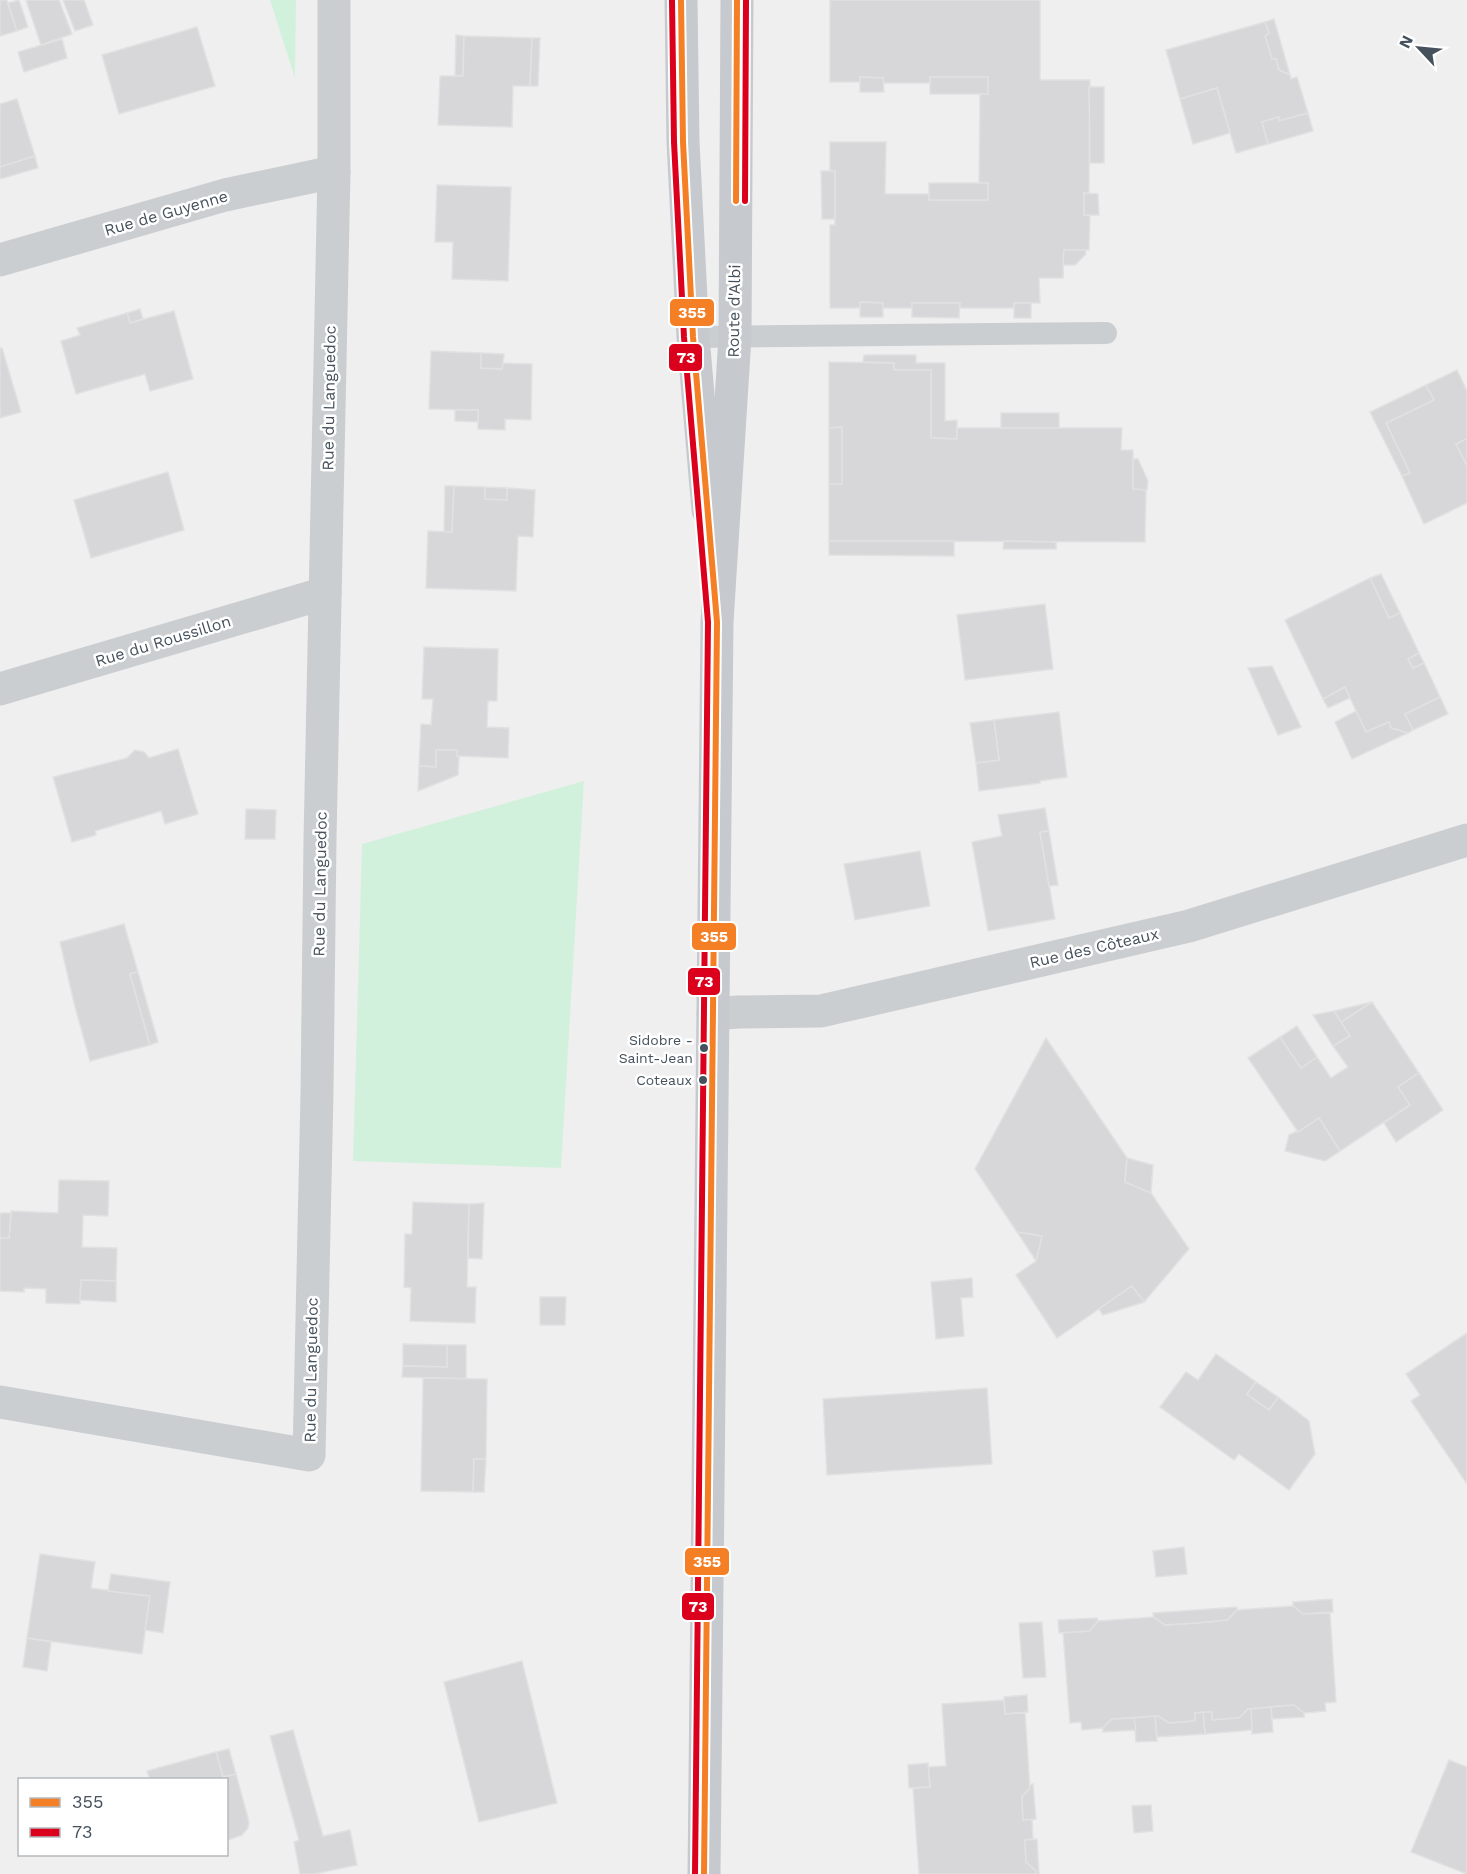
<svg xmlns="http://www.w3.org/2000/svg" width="1467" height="1874" font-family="'Work Sans',sans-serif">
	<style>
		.green { fill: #d1f1dd }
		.building { fill: #d7d7d9; stroke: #e1e1e2; stroke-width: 1.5 }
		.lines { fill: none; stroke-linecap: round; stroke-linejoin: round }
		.service { stroke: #cbced0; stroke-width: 22 }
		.minor { stroke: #cbced0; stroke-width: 33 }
		.primary { stroke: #c6cace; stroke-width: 33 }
		.bus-1-casing { stroke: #fff; stroke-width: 10 }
		.bus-2-casing { stroke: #fff; stroke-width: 10 }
		.bus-1 { stroke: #f57f25; stroke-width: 6 }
		.bus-2 { stroke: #db001b; stroke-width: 6 }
		.bus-dot { fill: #45525d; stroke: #fff; stroke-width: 2 }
		.labels { text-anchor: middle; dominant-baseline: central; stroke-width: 5; stroke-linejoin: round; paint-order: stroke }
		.bus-label { font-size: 14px; fill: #45525d; stroke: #fff; text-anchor: end }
		.street-label { font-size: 16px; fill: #45525d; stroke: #fff }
		.line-badge { stroke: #fff; stroke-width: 2 }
		.badge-label { font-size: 16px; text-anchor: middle; font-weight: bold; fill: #fff }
	</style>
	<rect width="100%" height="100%" fill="#f0efef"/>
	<!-- green -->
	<g class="green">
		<path d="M270,0H296L295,78Z"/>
		<path d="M584,781L561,1168L353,1161L362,844Z"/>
	</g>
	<!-- building -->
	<g class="building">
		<path d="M0,0H7L17,31L0,36Z"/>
		<path d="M19,0L28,27L17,31L8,3Z"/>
		<path d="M26,0H59L72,34L41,45Z"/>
		<path d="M63,0H84L93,25L75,31Z"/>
		<path d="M830,0H1040V80H1090L1089,194L1084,193V215H1090L1089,250H1064L1063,278H1039L1040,303H1014V308H959L960,303H912V308H882L883,303L860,302V308H830V225H835V171L830,172V142H886L885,194H930L929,200H988V183H979L980,94H988V77H930V83H883V78L860,77V82H830Z"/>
		<path d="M1274,19L1290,75L1279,70L1276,59H1272L1265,36L1269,33L1265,22Z"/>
		<path d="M1265,22L1269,33L1265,36L1272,59H1276L1279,70L1290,75L1291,79L1297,77L1308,113L1279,121V117L1262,122L1268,144L1236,153L1217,88L1180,99L1166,50Z"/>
		<path d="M197,27L215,86L119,114L102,55Z"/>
		<path d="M456,35L464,36L463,76H455Z"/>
		<path d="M464,36L532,38L530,86H513L512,127L438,125L440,76H463Z"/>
		<path d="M532,38H540L538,86H530Z"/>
		<path d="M62,39L67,58L24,72L18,52Z"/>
		<path d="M860,77L883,78L884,92H860Z"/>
		<rect x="930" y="77" width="58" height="17"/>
		<path d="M1089,87H1104V163H1090Z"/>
		<path d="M1217,88L1230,133L1193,144L1180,99Z"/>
		<path d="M17,99L35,156L0,167V104Z"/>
		<path d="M1308,113L1313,131L1268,144L1262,122L1279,117V121Z"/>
		<path d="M35,156L38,168L0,179V167Z"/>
		<path d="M821,171H835V219H822Z"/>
		<rect x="929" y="183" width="59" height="17"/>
		<path d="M437,185L511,187L508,281L452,279L453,242H435Z"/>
		<path d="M1084,193L1098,194L1099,215H1084Z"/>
		<path d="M1064,250H1085L1086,254L1075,265H1063Z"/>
		<path d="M860,302L883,303V317H860Z"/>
		<path d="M912,303H960L959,318L912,317Z"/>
		<rect x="1014" y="303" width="17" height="15"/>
		<path d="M140,309L143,319L130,323L127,313Z"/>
		<path d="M174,311L193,379L150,391L145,374L76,394L61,341L80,335L77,328L127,313L130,323Z"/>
		<path d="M0,348H2L21,412L0,418Z"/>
		<path d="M431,351L481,353V368L502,369L503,363L532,364L531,420L505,419V430L478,429V410L429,409Z"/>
		<path d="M481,353L504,354L502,369L481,368Z"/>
		<path d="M864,355H916V363H945V421L957,420V439L931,438V370H894V363L863,362Z"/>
		<path d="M829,362L894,363V370H931V438L957,439V428H1122L1121,450H1133V489H1146L1145,542L829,541V484H842V427L829,428Z"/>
		<path d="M1457,370L1467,391V439L1456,444L1467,466V503L1424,524L1402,476L1410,473L1386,423L1434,400L1426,385Z"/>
		<path d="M1426,385L1434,400L1386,423L1410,473L1402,476L1370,412Z"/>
		<path d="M455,410H478V422L455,421Z"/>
		<rect x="1001" y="413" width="58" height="15"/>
		<path d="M842,427V484H829V428Z"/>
		<path d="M1466,439L1467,440V466L1456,444Z"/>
		<path d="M1133,459H1138L1148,481L1147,490L1133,489Z"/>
		<path d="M168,472L184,530L91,558L74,500Z"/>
		<path d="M445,486H454L452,532H444Z"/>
		<path d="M454,486L485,487V499L507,500V488L535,490L533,537L518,536L516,591L426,588L428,531L452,532Z"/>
		<path d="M485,487L507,488V500L485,499Z"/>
		<path d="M829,541H954V556L829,555Z"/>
		<path d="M1004,541L1056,542V549H1003Z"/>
		<path d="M1381,574L1400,613L1389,618L1370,578Z"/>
		<path d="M1370,578L1389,618L1400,613L1419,653L1408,659L1413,668L1424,663L1440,697L1405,714L1413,730L1408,733L1391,728L1389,722L1366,732L1345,687L1323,699L1285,620Z"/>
		<path d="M1045,604L1053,669L965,680L957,615Z"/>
		<path d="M424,647L498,649L497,701H488L487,727L509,728L508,758L457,756V750H436V767L419,766L421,724L431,725L433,699H422Z"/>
		<path d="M1419,653L1424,663L1413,668L1408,659Z"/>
		<path d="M1272,666L1301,727L1278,735L1248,668Z"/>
		<path d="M1345,687L1350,698L1328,708L1323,699Z"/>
		<path d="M1440,697L1448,714L1413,730L1405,714Z"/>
		<path d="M1356,711L1366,732L1389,722L1391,728L1408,733L1352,759L1335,722Z"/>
		<path d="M1059,712L1067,777L1040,781V783L979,791L976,763L999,760L994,720Z"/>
		<path d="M994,720L999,760L976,763L970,723Z"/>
		<path d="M178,749L198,814L165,824L161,811L95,831L96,835L72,842L53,777L127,758L135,750L144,752L149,758Z"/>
		<path d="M436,750H457V756H459L458,775L418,791L419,766L436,767Z"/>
		<path d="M1045,808L1049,831L1040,832L1055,919L988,931L972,842L1002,836L998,815Z"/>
		<path d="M246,809L276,810L275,839H245Z"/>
		<path d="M1049,831L1058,885L1049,886L1040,832Z"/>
		<path d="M920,851L930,906L855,920L844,864Z"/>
		<path d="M124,924L138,972L130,974L150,1045L90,1061L74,1003L60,942Z"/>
		<path d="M138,972L158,1042L150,1045L130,974Z"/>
		<path d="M1372,1002L1419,1073L1398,1087L1410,1105L1340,1151L1319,1118L1298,1132L1248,1058L1280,1037L1301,1068L1317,1057L1331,1078L1348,1067L1333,1046L1350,1036L1341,1022Z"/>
		<path d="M1372,1002L1341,1022L1334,1011Z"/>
		<path d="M1334,1011L1350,1036L1333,1046L1313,1015Z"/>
		<path d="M1297,1026L1317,1057L1301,1068L1280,1037Z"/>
		<path d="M1046,1038L1127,1158L1125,1182L1151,1193L1189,1249L1144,1302L1132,1286L1057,1338L1016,1275L1036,1261L1042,1236L1017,1232L975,1169Z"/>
		<path d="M1419,1073L1443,1110L1396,1142L1384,1123L1410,1105L1398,1087Z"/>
		<path d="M1319,1118L1340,1151L1325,1161L1285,1151L1289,1135L1297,1131L1298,1132Z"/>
		<path d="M1127,1158L1153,1165L1151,1193L1125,1182Z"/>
		<path d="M59,1180L109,1181L108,1216L83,1215L82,1247L117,1248L116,1281L81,1280L80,1304L46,1303V1289L24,1288V1292L0,1291V1238H9L11,1211L58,1213Z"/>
		<path d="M413,1202L469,1204L467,1287H476L475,1323L410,1321L411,1288L404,1287L405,1234H412Z"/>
		<path d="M484,1203L482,1259L468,1258L469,1204Z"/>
		<path d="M0,1213H11L9,1238H0Z"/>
		<path d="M1017,1232L1042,1236L1036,1261Z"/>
		<path d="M972,1278L973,1297L961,1298L964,1336L936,1339L931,1282Z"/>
		<path d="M81,1280L116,1281V1302L80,1300Z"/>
		<path d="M1132,1286L1144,1302L1103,1315L1099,1309Z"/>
		<path d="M540,1297H566L565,1325H540Z"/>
		<path d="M1467,1333V1484L1411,1401L1420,1395L1406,1374Z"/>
		<path d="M403,1344L447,1345V1367L403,1366Z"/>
		<path d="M447,1345H466V1379L402,1377L403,1366L447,1367Z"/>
		<path d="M1216,1354L1256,1382L1247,1394L1269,1410L1278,1397L1309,1421L1315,1454L1289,1490L1239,1454L1234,1460L1160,1407L1186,1372L1198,1380Z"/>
		<path d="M423,1378L487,1379L486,1459H474L473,1492L421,1491Z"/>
		<path d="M1256,1382L1278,1397L1269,1410L1247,1394Z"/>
		<path d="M987,1388L992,1464L827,1475L823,1399Z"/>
		<path d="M474,1459H486L484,1492H473Z"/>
		<path d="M1184,1547L1187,1574L1156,1577L1153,1551Z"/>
		<path d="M40,1554L95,1562L91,1588L150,1596L142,1654L27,1638Z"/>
		<path d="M111,1574L170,1582L163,1633L145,1630L150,1596L108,1591Z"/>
		<path d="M1332,1599L1333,1612L1303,1614L1293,1606V1602Z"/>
		<path d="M1293,1606L1303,1614L1330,1613L1336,1702L1325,1703L1326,1711L1304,1713L1294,1705L1248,1709L1239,1718L1212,1720V1712L1195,1713V1721L1169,1723L1158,1716L1112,1719L1103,1728L1082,1730L1081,1722L1070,1723L1063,1633L1089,1631L1098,1621L1154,1617L1165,1625L1196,1623L1227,1620L1237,1610Z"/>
		<path d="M1237,1607V1610L1227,1620L1196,1623L1165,1625L1154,1617L1153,1613Z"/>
		<path d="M1097,1618L1098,1621L1089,1631L1059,1633L1058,1620Z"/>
		<path d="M1042,1622L1046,1677L1023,1678L1019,1623Z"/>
		<path d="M27,1638L51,1642L47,1671L23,1667Z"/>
		<path d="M522,1661L557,1803L479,1822L444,1682Z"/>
		<path d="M1027,1695L1028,1712L1005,1714L1004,1697Z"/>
		<path d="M1004,1700L1005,1714L1025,1713L1030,1788L1022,1797L1023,1820L1032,1819L1033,1839L1025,1840L1026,1862L1036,1871V1874H919L913,1788L930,1787L928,1767L946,1766L942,1704Z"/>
		<path d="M1294,1705L1304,1713V1717L1272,1719L1271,1707Z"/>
		<path d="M1271,1707L1273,1732L1252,1734L1251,1709Z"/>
		<path d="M1248,1709H1251L1252,1730L1205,1734L1203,1712H1212V1720L1239,1718Z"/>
		<path d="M1203,1712L1205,1734L1157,1737L1155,1716H1158L1169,1723L1195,1721V1713Z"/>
		<path d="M1155,1716L1157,1741L1136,1742L1134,1718Z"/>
		<path d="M1134,1718L1136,1730L1103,1732V1728L1112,1719Z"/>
		<path d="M293,1730L323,1836L350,1830L357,1865L314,1874H300L294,1842L299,1840L270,1736Z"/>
		<path d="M229,1749L236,1774L223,1777L216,1752Z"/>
		<path d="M216,1752L223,1777L236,1774L249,1822L248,1828L242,1835L226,1841V1780H150L147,1771Z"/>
		<path d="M1449,1760L1467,1767V1874L1411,1852Z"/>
		<path d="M928,1763L930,1787L909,1788L908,1765Z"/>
		<path d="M1033,1784L1036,1819L1023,1820L1022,1797L1030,1788V1785Z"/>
		<path d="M1151,1805L1153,1831L1134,1833L1132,1806Z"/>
		<path d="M1037,1839L1039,1874H1036V1871L1026,1862L1025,1840Z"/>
	</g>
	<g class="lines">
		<!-- service -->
		<path class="service" d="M693,337L1106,333"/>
		<!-- minor -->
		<g class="minor">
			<path d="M0,260L225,195L334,172"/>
			<path d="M0,689L325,593"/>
			<path d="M713,1014L738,1012L821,1011L1189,926L1467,840"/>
			<path d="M0,1402L309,1455L317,1093L320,839L334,172V0"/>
		</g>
		<!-- primary -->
		<g class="primary">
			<path d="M681,0L683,142L693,337L708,510"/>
			<path d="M704,1874L717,622L735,337L737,0"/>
		</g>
		<defs>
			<g id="bus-1">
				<path d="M681,0L683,142L693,337L717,622L704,1874"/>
				<path d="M736,201L737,0"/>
			</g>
			<g id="bus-2">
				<path d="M672,0L674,142L684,337L708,622L695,1874"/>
				<path d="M745,201L746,0"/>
			</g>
		</defs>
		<!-- bus-1 casing -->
		<use href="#bus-1" class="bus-1-casing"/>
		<!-- bus-2 casing -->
		<use href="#bus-2" class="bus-2-casing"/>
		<!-- bus-1 -->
		<use href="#bus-1" class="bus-1"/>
		<!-- bus-2 -->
		<use href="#bus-2" class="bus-2"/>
	</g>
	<!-- markers -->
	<g class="bus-dot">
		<circle cx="704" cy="1048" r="5"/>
		<circle cx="703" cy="1080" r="5"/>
	</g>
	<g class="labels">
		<!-- bus labels -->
		<g class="bus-label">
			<text x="693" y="1040">Sidobre -<tspan x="693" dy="18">Saint-Jean</tspan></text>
			<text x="692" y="1080">Coteaux</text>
		</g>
		<!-- street labels -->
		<g class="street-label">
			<text transform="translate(166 213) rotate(-16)">Rue de Guyenne</text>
			<text transform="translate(734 311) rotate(-89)">Route d'Albi</text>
			<text transform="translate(329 398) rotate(-89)">Rue du Languedoc</text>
			<text transform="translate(163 641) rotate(-17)">Rue du Roussillon</text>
			<text transform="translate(320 884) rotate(-89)">Rue du Languedoc</text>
			<text transform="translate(1094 948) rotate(-13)">Rue des Côteaux</text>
			<text transform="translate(311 1370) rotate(-89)">Rue du Languedoc</text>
		</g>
	</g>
	<g class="line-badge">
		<rect x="669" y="298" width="46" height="29" rx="6" fill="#f57f25"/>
		<rect x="668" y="343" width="35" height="29" rx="6" fill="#db001b"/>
		<rect x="691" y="922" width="46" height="29" rx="6" fill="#f57f25"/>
		<rect x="687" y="967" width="34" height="29" rx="6" fill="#db001b"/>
		<rect x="684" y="1547" width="46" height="29" rx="6" fill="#f57f25"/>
		<rect x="681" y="1592" width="34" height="29" rx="6" fill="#db001b"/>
	</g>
	<g class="badge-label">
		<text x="692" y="318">355</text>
		<text x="686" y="363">73</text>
		<text x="714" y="942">355</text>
		<text x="704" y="987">73</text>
		<text x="707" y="1567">355</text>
		<text x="698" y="1612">73</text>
	</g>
	<!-- legend -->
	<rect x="18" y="1778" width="210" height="78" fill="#ffffff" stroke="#b5babe" stroke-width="1.5"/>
	<rect x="30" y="1798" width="30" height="9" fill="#f57f25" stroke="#b5babe" stroke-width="1.5"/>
	<text x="72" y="1808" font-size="18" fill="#45525d">355</text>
	<rect x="30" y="1828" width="30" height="9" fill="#db001b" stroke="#b5babe" stroke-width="1.5"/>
	<text x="72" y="1838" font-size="18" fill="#45525d">73</text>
	<!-- north arrow -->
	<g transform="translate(1419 48) rotate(296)" stroke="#ffffff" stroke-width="4.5" paint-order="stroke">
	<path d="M0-4.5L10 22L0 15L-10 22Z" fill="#45525d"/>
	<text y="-9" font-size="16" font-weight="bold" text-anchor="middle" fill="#45525d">N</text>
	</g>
</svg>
